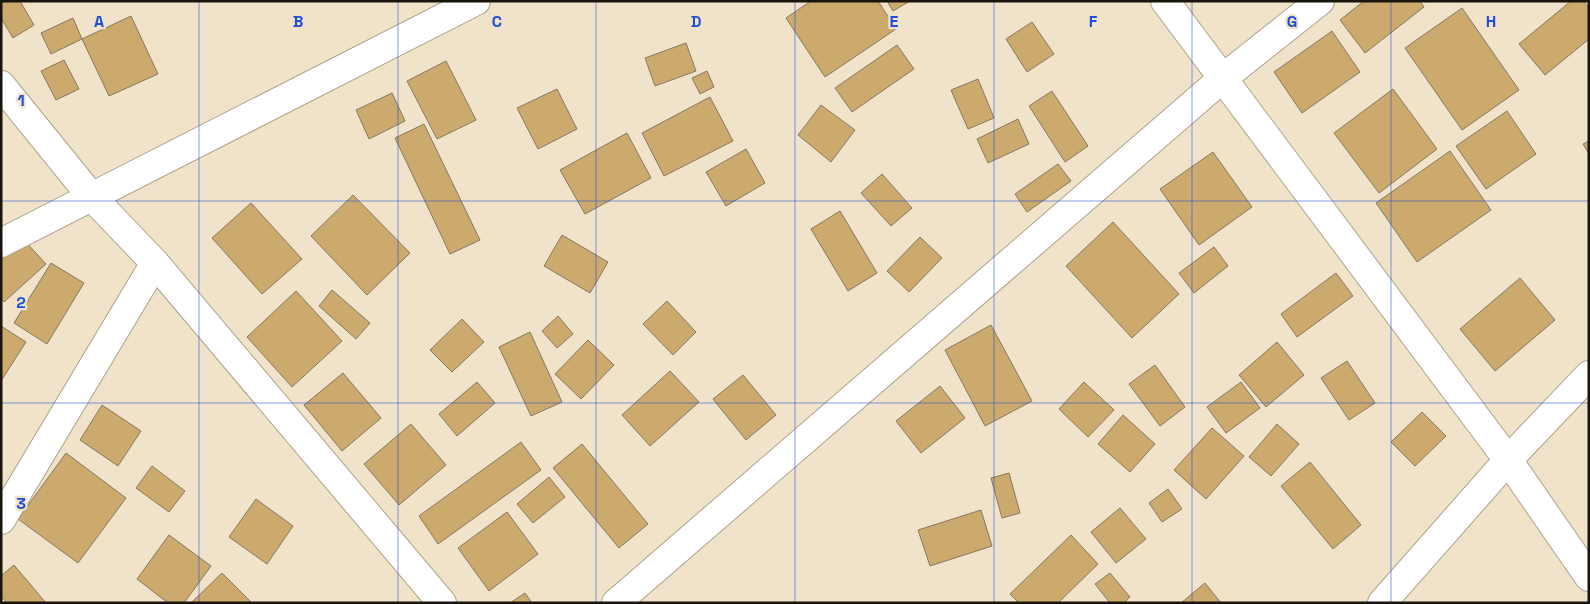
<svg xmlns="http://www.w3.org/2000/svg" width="1590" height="604" font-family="'Space Grotesk',sans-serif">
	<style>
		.building { fill: #cca96c; stroke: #857963 }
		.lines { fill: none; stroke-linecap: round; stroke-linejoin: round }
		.street-casing { stroke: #afa28b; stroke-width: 30 }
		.street { stroke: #fff; stroke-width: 28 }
		.grid { fill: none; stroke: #1d4ed8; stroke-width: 1; stroke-opacity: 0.55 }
		.grid-label { font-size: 16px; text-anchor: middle; font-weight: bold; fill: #1d4ed8; stroke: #f1e3ca; stroke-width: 4.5; stroke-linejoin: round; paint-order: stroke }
	</style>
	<rect width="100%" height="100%" fill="#f1e3ca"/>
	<!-- building -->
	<g class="building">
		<path d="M6,1H20L34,25L13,38L1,18V4Z"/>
		<path d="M811,1H878L896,29L825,77L786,18Z"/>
		<path d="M887,1H910L893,11Z"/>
		<path d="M1364,1H1420L1424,7L1365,53L1340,20Z"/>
		<path d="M1571,1H1583L1589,8V39L1545,75L1519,44Z"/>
		<path d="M1462,8L1519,90L1462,130L1405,48Z"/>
		<path d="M131,16L158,74L109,96L82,39Z"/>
		<path d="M73,18L82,39L51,54L41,33Z"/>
		<path d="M1032,22L1054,54L1027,72L1006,39Z"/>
		<path d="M1332,31L1360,72L1302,113L1274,72Z"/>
		<path d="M686,43L696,71L655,86L645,58Z"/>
		<path d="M897,45L914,69L852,112L835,88Z"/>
		<path d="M64,60L79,89L56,100L41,71Z"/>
		<path d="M446,61L476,120L437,139L407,81Z"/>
		<path d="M707,71L714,87L700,94L692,78Z"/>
		<path d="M978,79L994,118L968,129L951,90Z"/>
		<path d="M557,89L577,129L538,149L517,108Z"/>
		<path d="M1393,89L1437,149L1379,193L1334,133Z"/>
		<path d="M1052,91L1088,146L1065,162L1029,106Z"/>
		<path d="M392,93L405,121L369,139L356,110Z"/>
		<path d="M710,97L733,141L664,176L642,133Z"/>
		<path d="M821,105L855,130L831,162L798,135Z"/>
		<path d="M1507,111L1536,154L1486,189L1456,146Z"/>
		<path d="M1018,119L1029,144L988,163L977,139Z"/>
		<path d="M424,124L480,240L450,254L395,138Z"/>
		<path d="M627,133L651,178L585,214L560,170Z"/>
		<path d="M1589,141V154L1583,144Z"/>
		<path d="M746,149L765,183L726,206L706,172Z"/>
		<path d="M1450,151L1491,210L1417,262L1376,203Z"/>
		<path d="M1213,152L1252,207L1199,245L1160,189Z"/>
		<path d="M1058,164L1071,181L1027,212L1015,194Z"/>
		<path d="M882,174L912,208L891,226L861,193Z"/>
		<path d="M353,195L410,253L367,295L311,236Z"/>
		<path d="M251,203L302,259L262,294L212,238Z"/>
		<path d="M840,211L877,273L848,291L811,229Z"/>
		<path d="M1113,222L1179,294L1132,338L1066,266Z"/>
		<path d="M562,235L608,262L590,293L544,266Z"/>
		<path d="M920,237L942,258L909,292L887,271Z"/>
		<path d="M23,239L46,264L4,302L1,299V259Z"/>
		<path d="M1214,247L1228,266L1194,293L1179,273Z"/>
		<path d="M51,263L84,283L47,344L14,323Z"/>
		<path d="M1336,273L1353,296L1297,337L1281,314Z"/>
		<path d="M1520,278L1555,320L1495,371L1460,329Z"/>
		<path d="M332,290L370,323L356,339L319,306Z"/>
		<path d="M296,291L342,341L292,387L247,337Z"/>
		<path d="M667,301L696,332L673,355L643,324Z"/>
		<path d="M558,316L573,334L557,348L542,331Z"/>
		<path d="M462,319L484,342L452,372L430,350Z"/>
		<path d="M991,325L1032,401L985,426L945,350Z"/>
		<path d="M1,326L26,342L1,381Z"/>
		<path d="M530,332L562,402L531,416L499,347Z"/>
		<path d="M588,340L614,365L581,399L555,374Z"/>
		<path d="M1277,342L1304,375L1266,407L1239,375Z"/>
		<path d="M1347,361L1375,403L1349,420L1321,378Z"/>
		<path d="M1155,365L1185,407L1160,426L1129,384Z"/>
		<path d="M670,371L699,402L650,446L622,415Z"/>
		<path d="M343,373L381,418L342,451L304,405Z"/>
		<path d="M743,375L776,415L746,440L713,399Z"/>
		<path d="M477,382L495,403L457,436L439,414Z"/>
		<path d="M1084,382L1114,410L1088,437L1059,409Z"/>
		<path d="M1241,382L1260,408L1226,433L1207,407Z"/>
		<path d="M940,386L965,418L921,453L896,421Z"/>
		<path d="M102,405L141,431L118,466L80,440Z"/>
		<path d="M1422,412L1446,436L1415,466L1391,442Z"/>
		<path d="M1123,415L1155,444L1130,472L1098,444Z"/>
		<path d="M411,424L446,465L399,505L364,464Z"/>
		<path d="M1277,424L1299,444L1271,476L1249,457Z"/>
		<path d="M1212,428L1244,456L1206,499L1174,470Z"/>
		<path d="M521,442L541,470L438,544L419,516Z"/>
		<path d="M582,444L648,524L619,548L553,468Z"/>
		<path d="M66,453L126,498L78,563L18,519Z"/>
		<path d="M1310,462L1361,525L1333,549L1281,486Z"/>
		<path d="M152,466L185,491L169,512L136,488Z"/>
		<path d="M1009,473L1020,513L1002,518L991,478Z"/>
		<path d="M549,477L565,497L533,523L517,504Z"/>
		<path d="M1168,489L1182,509L1162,522L1149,503Z"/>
		<path d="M256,499L293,526L267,564L229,537Z"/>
		<path d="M1120,508L1146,539L1116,563L1091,532Z"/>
		<path d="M981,510L992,546L930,566L918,530Z"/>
		<path d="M507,512L538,554L489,591L458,548Z"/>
		<path d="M169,535L211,566L184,603H168L137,579Z"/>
		<path d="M1071,535L1098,564L1058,603H1019L1010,594Z"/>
		<path d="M14,565L46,603H7L1,596V576Z"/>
		<path d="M222,573L252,603H191Z"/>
		<path d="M1110,573L1130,597L1124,603H1110L1095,584Z"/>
		<path d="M1205,583L1221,603H1181Z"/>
		<path d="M525,593L532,603H510Z"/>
	</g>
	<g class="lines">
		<defs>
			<g id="street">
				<path d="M1165,1L1508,460L1589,577"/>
				<path d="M1,85L91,196L155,263L442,603"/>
				<path d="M1,243L476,1"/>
				<path d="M1,520L155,263"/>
				<path d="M616,603L1223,78L1320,1"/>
				<path d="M1382,603L1508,460L1589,375"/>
			</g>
		</defs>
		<!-- street casing -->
		<use href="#street" class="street-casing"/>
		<!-- street -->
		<use href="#street" class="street"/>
	</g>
	<!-- grid -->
	<path class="grid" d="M199,1V603M398,1V603M596,1V603M795,1V603M994,1V603M1192,1V603M1391,1V603M1,201H1589M1,403H1589"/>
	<g class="grid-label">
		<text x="99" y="27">A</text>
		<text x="298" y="27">B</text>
		<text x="497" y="27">C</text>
		<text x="696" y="27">D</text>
		<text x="894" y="27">E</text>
		<text x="1093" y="27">F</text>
		<text x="1292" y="27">G</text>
		<text x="1491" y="27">H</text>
		<text x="21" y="106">1</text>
		<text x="21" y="308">2</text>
		<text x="21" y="509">3</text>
	</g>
	<!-- border -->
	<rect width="1590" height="604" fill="none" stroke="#19150c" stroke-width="5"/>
</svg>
